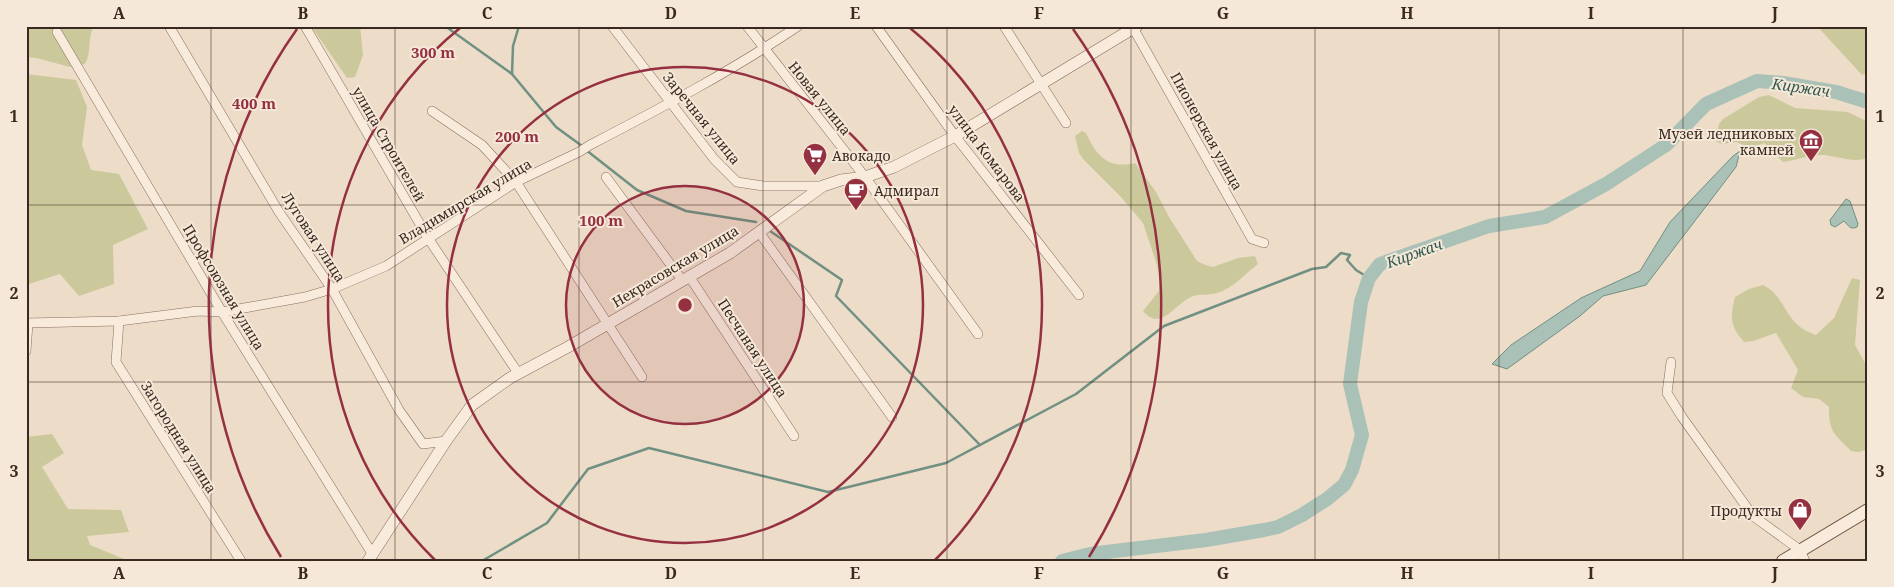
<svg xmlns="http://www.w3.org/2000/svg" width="1894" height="587" font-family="'Noto Serif',serif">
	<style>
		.green { fill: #cbc99c }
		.water { fill: #a9c1b6; stroke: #709083 }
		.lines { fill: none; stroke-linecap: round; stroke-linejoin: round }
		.stream { stroke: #709083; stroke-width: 2.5 }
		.river { stroke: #a9c1b6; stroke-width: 14 }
		.minor-casing { stroke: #896e5e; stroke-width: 10 }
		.tertiary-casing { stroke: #896e5e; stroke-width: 12 }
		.secondary-casing { stroke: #6b4f41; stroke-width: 14 }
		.minor { stroke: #f8ebdc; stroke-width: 9 }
		.tertiary { stroke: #f8ebdc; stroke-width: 11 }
		.secondary { stroke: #f8ebdc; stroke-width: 12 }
		.grid { fill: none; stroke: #3a2921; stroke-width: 1; stroke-opacity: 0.55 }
		.ring { fill: none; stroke: #953041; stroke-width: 2.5 }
		.labels { text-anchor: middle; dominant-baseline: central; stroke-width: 4; stroke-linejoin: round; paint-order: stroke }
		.street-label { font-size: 14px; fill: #3a2921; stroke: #f5e8d8 }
		.poi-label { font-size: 14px; fill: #3a2921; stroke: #f5e8d8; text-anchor: end }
		.water-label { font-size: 15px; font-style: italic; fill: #315950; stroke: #f5e8d8 }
		.centre { fill: #953041; stroke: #f5e8d8; stroke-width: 2.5 }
		.ring-label { font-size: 15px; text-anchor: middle; font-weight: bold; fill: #953041; stroke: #f5e8d8; stroke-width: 4; stroke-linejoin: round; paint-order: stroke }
		.neatline { fill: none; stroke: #3a2921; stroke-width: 2 }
		.grid-label { font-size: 16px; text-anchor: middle; font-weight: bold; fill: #3a2921 }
	</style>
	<rect width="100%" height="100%" fill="#eddcc8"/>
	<!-- green -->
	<g class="green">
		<path d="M26,26H94C87,37 92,52 85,64L70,67L36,58L26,57Z"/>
		<path d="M311,26H360L363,55L355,77L347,78Z"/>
		<path d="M1817,26H1866L1868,72L1862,75Z"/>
		<path d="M26,74L76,80L87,107L82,145L91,170L119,174L148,229L113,245L114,284L79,296L60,274L26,285Z"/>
		<path d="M1769,95L1795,108L1848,112L1868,122V158C1853,163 1840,157 1825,155C1812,154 1796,160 1783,162L1764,143L1751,148L1736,142L1722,144L1715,141L1719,124L1723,119L1759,97Z"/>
		<path d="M1082,131L1086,133C1097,157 1108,169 1135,163L1156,192L1169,217L1197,261L1205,265L1213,267L1238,258L1255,256L1258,264C1246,273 1232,289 1217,293C1208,296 1199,293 1191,297C1174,305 1160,332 1143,311L1159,291L1160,282L1157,265L1143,223L1121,197L1084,160L1079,153L1075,136Z"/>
		<path d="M1852,278L1860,280L1855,345L1865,363L1868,364V449L1859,452L1851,451C1834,433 1829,433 1829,407L1819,399L1803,397L1791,388L1798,370L1776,333L1753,341L1744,342C1730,326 1730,317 1735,297L1749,289L1763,285C1788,297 1782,324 1816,335L1834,318Z"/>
		<path d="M52,434L64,453L42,467L68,509L121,510L129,532L87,536L90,545L129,561H26V437Z"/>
	</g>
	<!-- water -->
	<g class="water">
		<path d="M1740,151L1736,167L1646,285L1603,296L1580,316L1507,369L1492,364L1511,345L1581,298L1640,271L1670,222L1733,156Z"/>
		<path d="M1846,199L1850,201L1858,224L1857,227C1850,230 1849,226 1844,221L1835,227L1831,225L1830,220Z"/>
	</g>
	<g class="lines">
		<!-- stream -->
		<g class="stream">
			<path d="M445,26L512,74L556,127L582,146"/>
			<path d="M512,74L513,46L519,26"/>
			<path d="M586,150L637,190L686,211L756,222"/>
			<path d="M770,231L842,280L836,296L980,445"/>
			<path d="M482,561L547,523L588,469L649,448L828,492L946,463L1076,394L1164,326L1312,269L1326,267L1341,253L1350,255L1347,260L1356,270L1369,278"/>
		</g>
		<!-- river -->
		<path class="river" d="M1062,561L1090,554L1206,540L1264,530L1278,527L1302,515L1327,499L1344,485L1352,470L1362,435L1350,384L1361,302L1369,278L1380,264L1489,226L1545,217L1606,184L1666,145L1706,104L1757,81L1783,83L1836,92L1868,102"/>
		<defs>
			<g id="minor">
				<path d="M169,26L279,212L332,289L399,410L423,444L446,441"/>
				<path d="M305,26L428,238L518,373"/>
				<path d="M612,26L714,159L737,182L763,186H823"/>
				<path d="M747,26L865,177L978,334"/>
				<path d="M876,26L955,136L1079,295"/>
				<path d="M1004,26L1066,123"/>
				<path d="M1132,26L1252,239L1264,243"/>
				<path d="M57,32L222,312L373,555"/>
				<path d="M432,111L482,145L516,182L642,377"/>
				<path d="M606,177L682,280"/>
				<path d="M759,232L892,417"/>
				<path d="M689,276L794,436"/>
				<path d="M119,321L116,362L241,561"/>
				<path d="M26,323L119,321L198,311L222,312L305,297L332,289L386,266L516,182L579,152L590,145C661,108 732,71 798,26"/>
				<path d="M26,351L28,324"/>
				<path d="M1671,362L1667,393L1682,417L1753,516L1800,550L1805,561"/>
			</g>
			<path id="tertiary" d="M368,561L446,441L472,405L510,378L568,347L730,253L823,186L841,180L865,177L894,167L955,136L1137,26"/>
			<path id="secondary" d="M1783,561L1868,510"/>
		</defs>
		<!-- minor casing -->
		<use href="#minor" class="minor-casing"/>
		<!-- tertiary casing -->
		<use href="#tertiary" class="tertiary-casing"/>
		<!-- secondary casing -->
		<use href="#secondary" class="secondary-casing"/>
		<!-- minor -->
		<use href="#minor" class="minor"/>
		<!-- tertiary -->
		<use href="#tertiary" class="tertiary"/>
		<!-- secondary -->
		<use href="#secondary" class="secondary"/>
	</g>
	<!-- grid -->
	<path class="grid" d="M211,26V561M395,26V561M579,26V561M763,26V561M947,26V561M1131,26V561M1315,26V561M1499,26V561M1683,26V561M26,205H1868M26,382H1868"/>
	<!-- distance rings -->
	<circle cx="685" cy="305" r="119" fill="#953041" fill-opacity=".12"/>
	<g class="ring">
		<circle cx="685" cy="305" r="119"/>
		<circle cx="685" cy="305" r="238"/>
		<path d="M435 560A357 357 0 0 1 460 28M910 28A357 357 0 0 1 935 560"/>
		<path d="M281 557A476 476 0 0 1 297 29M1073 29A476 476 0 0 1 1089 557"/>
	</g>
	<!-- icons -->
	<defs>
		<symbol id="museum-pin" viewBox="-11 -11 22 30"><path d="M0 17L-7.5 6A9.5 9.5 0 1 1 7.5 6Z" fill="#953041" stroke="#f5e8d8"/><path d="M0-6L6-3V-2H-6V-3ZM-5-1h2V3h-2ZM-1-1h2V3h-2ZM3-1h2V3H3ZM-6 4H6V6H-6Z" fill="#fff"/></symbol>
		<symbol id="supermarket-pin" viewBox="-11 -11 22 30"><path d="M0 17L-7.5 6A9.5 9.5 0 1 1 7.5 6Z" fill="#953041" stroke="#f5e8d8"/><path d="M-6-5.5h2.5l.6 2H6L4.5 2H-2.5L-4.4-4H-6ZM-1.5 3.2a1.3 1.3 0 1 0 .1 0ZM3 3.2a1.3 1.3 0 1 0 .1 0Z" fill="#fff"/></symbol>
		<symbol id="cafe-pin" viewBox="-11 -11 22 30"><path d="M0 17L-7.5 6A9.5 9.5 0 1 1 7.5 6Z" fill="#953041" stroke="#f5e8d8"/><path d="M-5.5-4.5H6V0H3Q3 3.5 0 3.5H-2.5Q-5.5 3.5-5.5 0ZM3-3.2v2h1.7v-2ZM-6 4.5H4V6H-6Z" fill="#fff"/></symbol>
		<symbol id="shop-pin" viewBox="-11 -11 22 30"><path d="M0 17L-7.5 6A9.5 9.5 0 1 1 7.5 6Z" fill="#953041" stroke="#f5e8d8"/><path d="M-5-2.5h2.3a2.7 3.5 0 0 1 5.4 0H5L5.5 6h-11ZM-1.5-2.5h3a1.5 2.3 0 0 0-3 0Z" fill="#fff"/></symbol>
	</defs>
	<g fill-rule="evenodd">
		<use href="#museum-pin" x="1797" y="127" width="28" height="38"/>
		<use href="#supermarket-pin" x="801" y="141" width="28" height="38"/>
		<use href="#cafe-pin" x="842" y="176" width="28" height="38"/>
		<use href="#shop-pin" x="1786" y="496" width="28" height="38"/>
	</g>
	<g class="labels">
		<!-- street labels -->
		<g class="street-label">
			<text transform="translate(820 98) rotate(51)">Новая улица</text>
			<text transform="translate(702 118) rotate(51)">Заречная улица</text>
			<text transform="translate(1207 131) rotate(61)">Пионерская улица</text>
			<text transform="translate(389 144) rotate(60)">улица Строителей</text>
			<text transform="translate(987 153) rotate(53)">улица Комарова</text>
			<text transform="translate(465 201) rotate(-31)">Владимирская улица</text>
			<text transform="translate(314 237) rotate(57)">Луговая улица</text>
			<text transform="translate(675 266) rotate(-31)">Некрасовская улица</text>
			<text transform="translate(224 287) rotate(59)">Профсоюзная улица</text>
			<text transform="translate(753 348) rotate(57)">Песчаная улица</text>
			<text transform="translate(179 437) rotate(58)">Загородная улица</text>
		</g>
		<!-- poi labels -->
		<g class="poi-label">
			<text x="1794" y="133">Музей ледниковых<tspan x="1794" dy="16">камней</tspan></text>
			<text x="832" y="155" text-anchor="start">Авокадо</text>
			<text x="874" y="190" text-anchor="start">Адмирал</text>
			<text x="1782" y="510">Продукты</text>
		</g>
		<!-- water labels -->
		<g class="water-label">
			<text transform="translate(1801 87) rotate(8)">Киржач</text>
			<text transform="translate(1414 253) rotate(-20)">Киржач</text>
		</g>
	</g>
	<circle cx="685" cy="305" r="8" class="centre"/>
	<g class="ring-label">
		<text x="433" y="58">300 m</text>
		<text x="254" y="109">400 m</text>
		<text x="517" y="142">200 m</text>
		<text x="601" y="226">100 m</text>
	</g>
	<!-- border -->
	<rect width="1894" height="587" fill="none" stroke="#f5e8d8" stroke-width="55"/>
	<rect x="28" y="28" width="1838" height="532" class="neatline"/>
	<g class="grid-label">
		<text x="119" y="19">A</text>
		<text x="303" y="19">B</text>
		<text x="487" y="19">C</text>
		<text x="671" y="19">D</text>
		<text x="855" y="19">E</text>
		<text x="1039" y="19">F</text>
		<text x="1223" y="19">G</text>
		<text x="1407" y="19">H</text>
		<text x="1591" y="19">I</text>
		<text x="1775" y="19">J</text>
		<text x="14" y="122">1</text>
		<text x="1880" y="122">1</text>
		<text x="14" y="299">2</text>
		<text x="1880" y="299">2</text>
		<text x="14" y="477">3</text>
		<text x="1880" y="477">3</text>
		<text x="119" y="579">A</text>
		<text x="303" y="579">B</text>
		<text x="487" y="579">C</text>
		<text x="671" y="579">D</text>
		<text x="855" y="579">E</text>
		<text x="1039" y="579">F</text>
		<text x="1223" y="579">G</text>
		<text x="1407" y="579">H</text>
		<text x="1591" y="579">I</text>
		<text x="1775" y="579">J</text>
	</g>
</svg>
